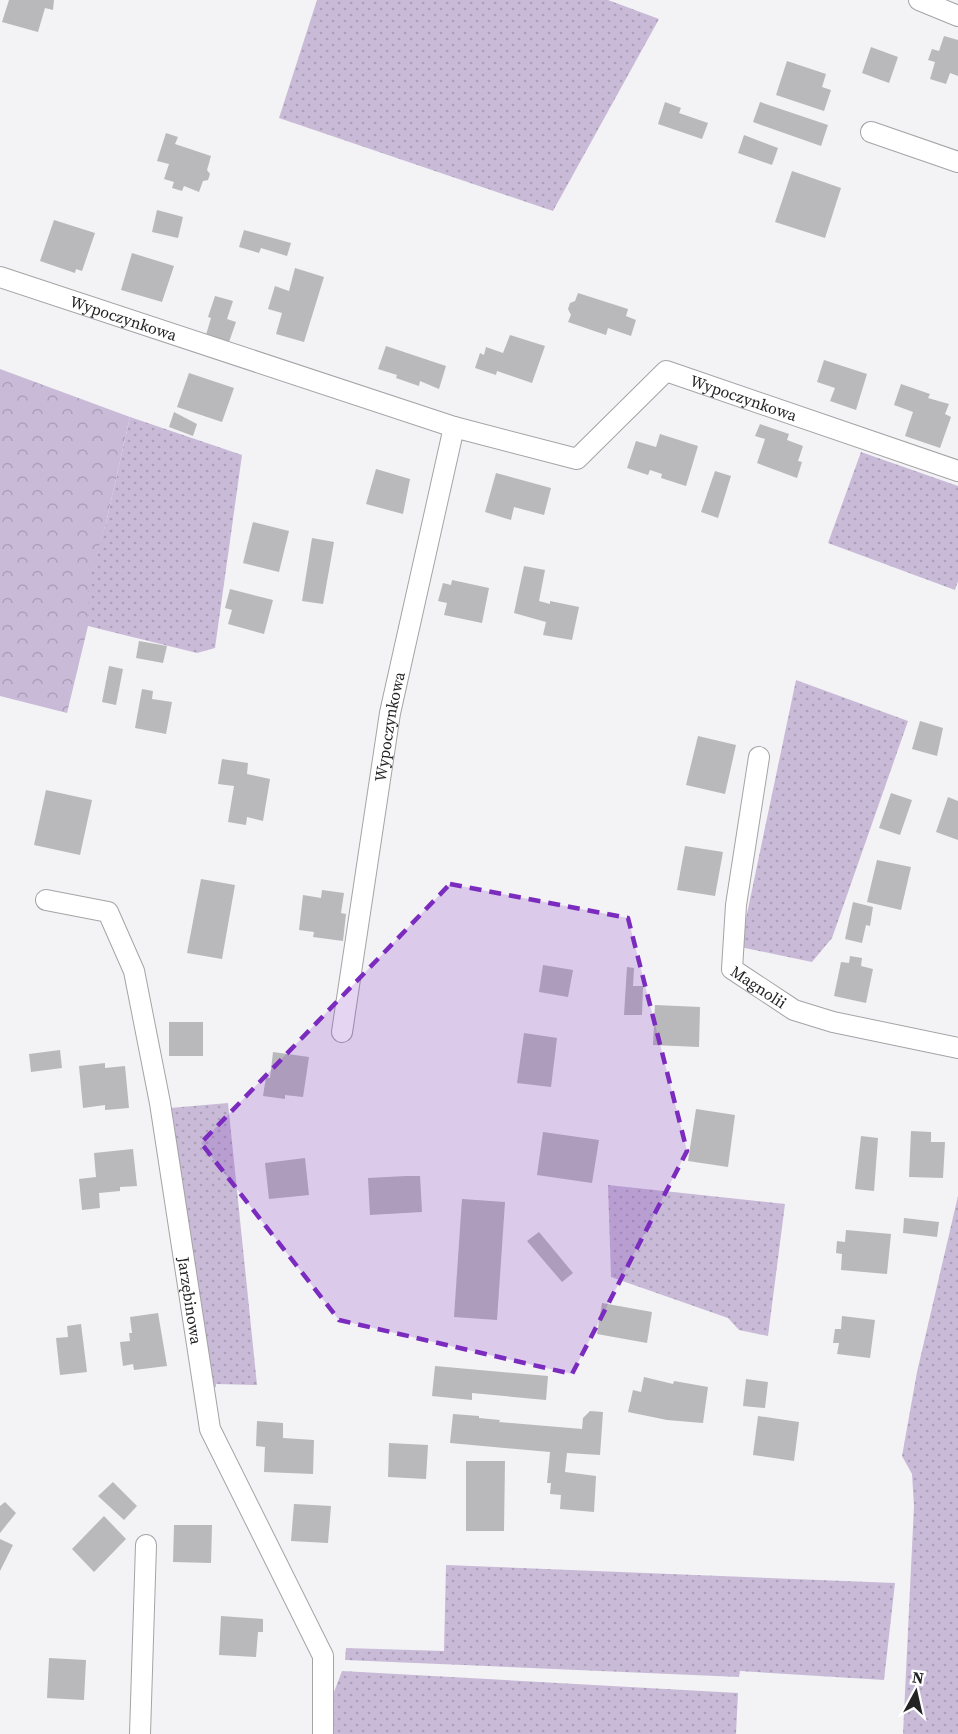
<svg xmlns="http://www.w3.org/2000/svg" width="958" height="1734" font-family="'Source Serif 4',serif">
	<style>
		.grass { fill: url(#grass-dots) }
		.forest { fill: url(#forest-crowns) }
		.building { fill: #b9b8bb }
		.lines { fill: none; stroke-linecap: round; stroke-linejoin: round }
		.street-casing { stroke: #a5a3a6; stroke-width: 22 }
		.street { stroke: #fff; stroke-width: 20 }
		.marked { fill: #7b2cbf; fill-opacity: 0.2; stroke: #7b2cbf; stroke-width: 4.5; stroke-dasharray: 12 8; stroke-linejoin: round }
		.labels { text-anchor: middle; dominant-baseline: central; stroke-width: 6; stroke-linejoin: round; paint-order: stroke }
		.street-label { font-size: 16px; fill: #232324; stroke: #fff }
	</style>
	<defs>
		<pattern id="grass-dots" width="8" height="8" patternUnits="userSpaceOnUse" patternTransform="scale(1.5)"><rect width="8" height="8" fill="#c9bbd8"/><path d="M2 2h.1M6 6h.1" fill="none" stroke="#aca0b9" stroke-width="1.8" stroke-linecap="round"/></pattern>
		<pattern id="forest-crowns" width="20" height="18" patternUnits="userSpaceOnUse" patternTransform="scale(1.5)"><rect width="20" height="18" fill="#c9bbd8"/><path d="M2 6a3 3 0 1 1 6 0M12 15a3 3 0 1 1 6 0" fill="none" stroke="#aca0b9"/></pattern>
	</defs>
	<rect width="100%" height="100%" fill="#f3f2f5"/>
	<!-- grass -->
	<g class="grass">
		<path d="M317,0H608L659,19L553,211L279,118Z"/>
		<path d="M130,417L242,455L215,648L197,653L88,626L87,582L106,523Z"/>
		<path d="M861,452L958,486V581L955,590L828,543Z"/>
		<path d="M796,680L908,721L832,938L812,962L740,947Z"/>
		<path d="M228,1103L257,1385L216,1384V1387H209L170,1108Z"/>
		<path d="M608,1185L785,1204L768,1336L739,1330L728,1318L611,1277Z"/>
		<path d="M958,1196V1734H903L914,1506L912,1474L902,1456L917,1372Z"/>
		<path d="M446,1565L895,1583L884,1680L740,1671L739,1677L345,1660L346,1648L444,1651Z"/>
		<path d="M342,1671L738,1693L736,1734H333L332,1697Z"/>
	</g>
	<!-- forest -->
	<path class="forest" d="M0,369L130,417L106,523L88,582V626L67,713L0,696Z"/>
	<!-- building -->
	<g class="building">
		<path d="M9,0H54L53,10L45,8L38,32L2,22Z"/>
		<path d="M944,36L958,40V76L950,73L946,84L930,79L935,62L928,60L932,49L939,51Z"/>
		<path d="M871,47L898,57L889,83L862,73Z"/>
		<path d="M787,61L826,74L822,87L831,90L824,111L776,95Z"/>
		<path d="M665,102L681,108L679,113L708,123L702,139L658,124Z"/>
		<path d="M760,102L828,125L821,146L753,122Z"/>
		<path d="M166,133L178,137L175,144L211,156L207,170L210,174L208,180L203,181L199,192L184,186L182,191L172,188L174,182L164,179L169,164L157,161Z"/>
		<path d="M744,135L778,148L772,165L738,153Z"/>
		<path d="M792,171L841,188L825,238L775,222Z"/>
		<path d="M157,210L183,217L178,238L152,232Z"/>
		<path d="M54,220L95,233L82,271L76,269L75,273L40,261Z"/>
		<path d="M244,230L291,243L287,256L261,248L259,253L239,247Z"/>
		<path d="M132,253L174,266L162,302L121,290Z"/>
		<path d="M295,268L324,277L304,342L276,334L282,313L268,309L275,286L289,291Z"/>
		<path d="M578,293L628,309L626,316L636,320L631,336L608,328L606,335L568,322L571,315L568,309L570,303L575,301Z"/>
		<path d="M215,296L233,301L227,319L236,322L229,342L206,335L211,318L208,317Z"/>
		<path d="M510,335L545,346L532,383L497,371L496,375L475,368L480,353L484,355L486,347L503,353Z"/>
		<path d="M386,346L446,366L439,389L420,381L419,386L396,378L397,375L378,369Z"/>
		<path d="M824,360L867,374L856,410L830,401L835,388L817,382Z"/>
		<path d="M189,373L234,388L222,422L177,407Z"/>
		<path d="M901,384L930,394L928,398L949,404L945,414L951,417L940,448L905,436L913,412L894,405Z"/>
		<path d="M174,412L197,424L193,436L169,427Z"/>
		<path d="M760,424L789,434L787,440L803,446L798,461L802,462L797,478L757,463L765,439L755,436Z"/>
		<path d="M660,434L698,446L686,486L661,478L662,474L650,470L648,475L627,468L636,441L656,447Z"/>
		<path d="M376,469L410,479L403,514L366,504Z"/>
		<path d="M715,471L731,476L718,518L701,512Z"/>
		<path d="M496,473L551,488L544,515L514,507L511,520L485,512Z"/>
		<path d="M253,522L289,531L279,572L243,563Z"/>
		<path d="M312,538L334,542L323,604L302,601Z"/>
		<path d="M524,566L545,570L539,601L550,604V601L579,607L572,640L543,635L546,622L514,613Z"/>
		<path d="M452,580L489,588L482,623L444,615L447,603L438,601L443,583L451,585Z"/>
		<path d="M230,589L273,600L264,634L228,624L232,610L225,608Z"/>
		<path d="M139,641L167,646L163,663L136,658Z"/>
		<path d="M109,666L123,669L116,705L102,702Z"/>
		<path d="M142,689L153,691L152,699L172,702L166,734L135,728Z"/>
		<path d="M920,721L943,728L937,756L912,749Z"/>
		<path d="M698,736L736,745L725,794L686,785Z"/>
		<path d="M222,759L248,763L247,774L270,779L263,821L247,817L246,825L228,822L234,786L218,784Z"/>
		<path d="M46,790L92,800L80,855L34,845Z"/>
		<path d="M891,793L912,800L900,835L879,828Z"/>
		<path d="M948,797L958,801V840L936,832Z"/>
		<path d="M685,846L723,852L715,896L677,890Z"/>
		<path d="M877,860L911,867L901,910L867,902Z"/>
		<path d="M201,879L235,885L222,959L187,953Z"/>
		<path d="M322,890L344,893L341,913L346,914L343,941L313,937L314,932L299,930L303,895L321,898Z"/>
		<path d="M853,902L873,907L870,926L866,925L862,943L845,939Z"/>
		<path d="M850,956L862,958L861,966L873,969L866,1003L834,996L841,962L849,963Z"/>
		<path d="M543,965L573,970L568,997L539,992Z"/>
		<path d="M627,967L634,968L633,986H643L642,1015H624Z"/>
		<path d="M655,1005L700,1007L699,1047L653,1045Z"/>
		<rect x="169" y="1022" width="34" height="34"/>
		<path d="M524,1033L557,1038L551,1087L517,1083Z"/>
		<path d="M60,1050L62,1068L31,1072L29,1054Z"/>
		<path d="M273,1052L309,1057L303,1097L285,1095V1099L263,1096L266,1077L270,1078Z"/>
		<path d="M105,1063V1068L125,1066L129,1108L105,1110V1105L83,1108L79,1066Z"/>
		<path d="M696,1109L735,1115L728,1167L688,1161Z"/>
		<path d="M911,1131L931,1132V1142H945L943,1178L909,1177Z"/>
		<path d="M543,1132L599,1140L592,1183L537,1175Z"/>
		<path d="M861,1136L878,1138L874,1191L855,1189Z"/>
		<path d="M133,1149L137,1186L120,1187V1191L99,1193L100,1208L82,1210L79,1179L96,1177L94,1153Z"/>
		<path d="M305,1158L309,1195L269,1199L265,1163Z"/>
		<path d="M406,1176H420L422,1212L370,1215L368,1178Z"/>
		<path d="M462,1199L505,1202L497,1320L454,1317Z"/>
		<path d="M904,1218L939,1222L937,1237L903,1233Z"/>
		<path d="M846,1230L891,1234L887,1274L841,1270L842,1254L836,1253L837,1241L845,1242Z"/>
		<path d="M539,1232L573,1273L562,1282L527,1241Z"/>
		<path d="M602,1303L652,1312L647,1343L597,1334Z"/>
		<path d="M158,1313L167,1366L134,1370L133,1364L123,1366L120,1342L130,1341L129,1333H132L130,1317Z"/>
		<path d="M842,1316L875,1320L870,1358L837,1354L839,1343H833L835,1329H841Z"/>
		<path d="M81,1324L87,1372L60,1375L56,1338L68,1337L67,1326Z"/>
		<path d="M435,1366L548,1376L546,1400L472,1393V1400L432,1396Z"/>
		<path d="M644,1377L673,1384L674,1381L708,1387L703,1423L667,1420L628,1412L633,1390L641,1392Z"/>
		<path d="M746,1379L768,1382L765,1408L743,1406Z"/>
		<path d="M590,1411L603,1412L600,1455L567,1453L565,1472L596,1476L594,1512L560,1509L561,1495L550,1494L551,1483H547L550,1452L450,1443L453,1414L479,1416V1418L500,1420L499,1422L582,1429L583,1418Z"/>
		<path d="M758,1416L799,1422L794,1461L753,1455Z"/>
		<path d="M257,1421L283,1423V1438L314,1440L313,1474L264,1472L265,1447L256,1446Z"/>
		<path d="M389,1443L428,1445L426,1479L388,1477Z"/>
		<path d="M466,1461H505L504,1531H466Z"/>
		<path d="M113,1482L137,1506L124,1520L98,1496Z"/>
		<path d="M5,1502L16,1513L0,1533V1506Z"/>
		<path d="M294,1504L331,1506L328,1543L291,1541Z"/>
		<path d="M104,1516L126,1539L94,1572L72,1549Z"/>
		<path d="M174,1525H212L211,1563L173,1562Z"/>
		<path d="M0,1539L13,1545L0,1571Z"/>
		<path d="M221,1616L263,1619V1632H258L256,1657L219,1655Z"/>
		<path d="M49,1658L86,1660L84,1700L47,1698Z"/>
	</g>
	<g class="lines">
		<defs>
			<g id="street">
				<path d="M919,0L958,16"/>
				<path d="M871,132L958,162"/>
				<path id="s1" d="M0,277L454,427"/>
				<path id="s2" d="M759,757L736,905L732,969L794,1010L833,1022L958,1048"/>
				<path id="s3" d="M46,900L108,912L134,971L160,1103L210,1429L323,1656V1734"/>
				<path id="s4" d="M342,1032L390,713L454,427L577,459L666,371L958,471"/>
				<path d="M140,1734L146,1545"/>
			</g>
		</defs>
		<!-- street casing -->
		<use href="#street" class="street-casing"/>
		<!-- street -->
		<use href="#street" class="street"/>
	</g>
	<!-- marked area -->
	<path class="marked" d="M450,884L628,918L687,1151L572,1374L339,1320L201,1143Z"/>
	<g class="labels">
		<!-- street labels -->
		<g class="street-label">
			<text stroke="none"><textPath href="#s1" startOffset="130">Wypoczynkowa</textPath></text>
			<text stroke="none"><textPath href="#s4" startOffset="950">Wypoczynkowa</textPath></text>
			<text stroke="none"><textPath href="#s4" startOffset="309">Wypoczynkowa</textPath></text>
			<text stroke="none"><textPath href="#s2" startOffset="246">Magnolii</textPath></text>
			<text stroke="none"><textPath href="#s3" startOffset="462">Jarzębinowa</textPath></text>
		</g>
	</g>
	<!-- north arrow -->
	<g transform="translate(916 1692) rotate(8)" stroke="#ffffff" stroke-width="4.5" paint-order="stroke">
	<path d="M0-4.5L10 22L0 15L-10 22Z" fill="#232324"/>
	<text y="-9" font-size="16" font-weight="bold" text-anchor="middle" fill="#232324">N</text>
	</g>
</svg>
